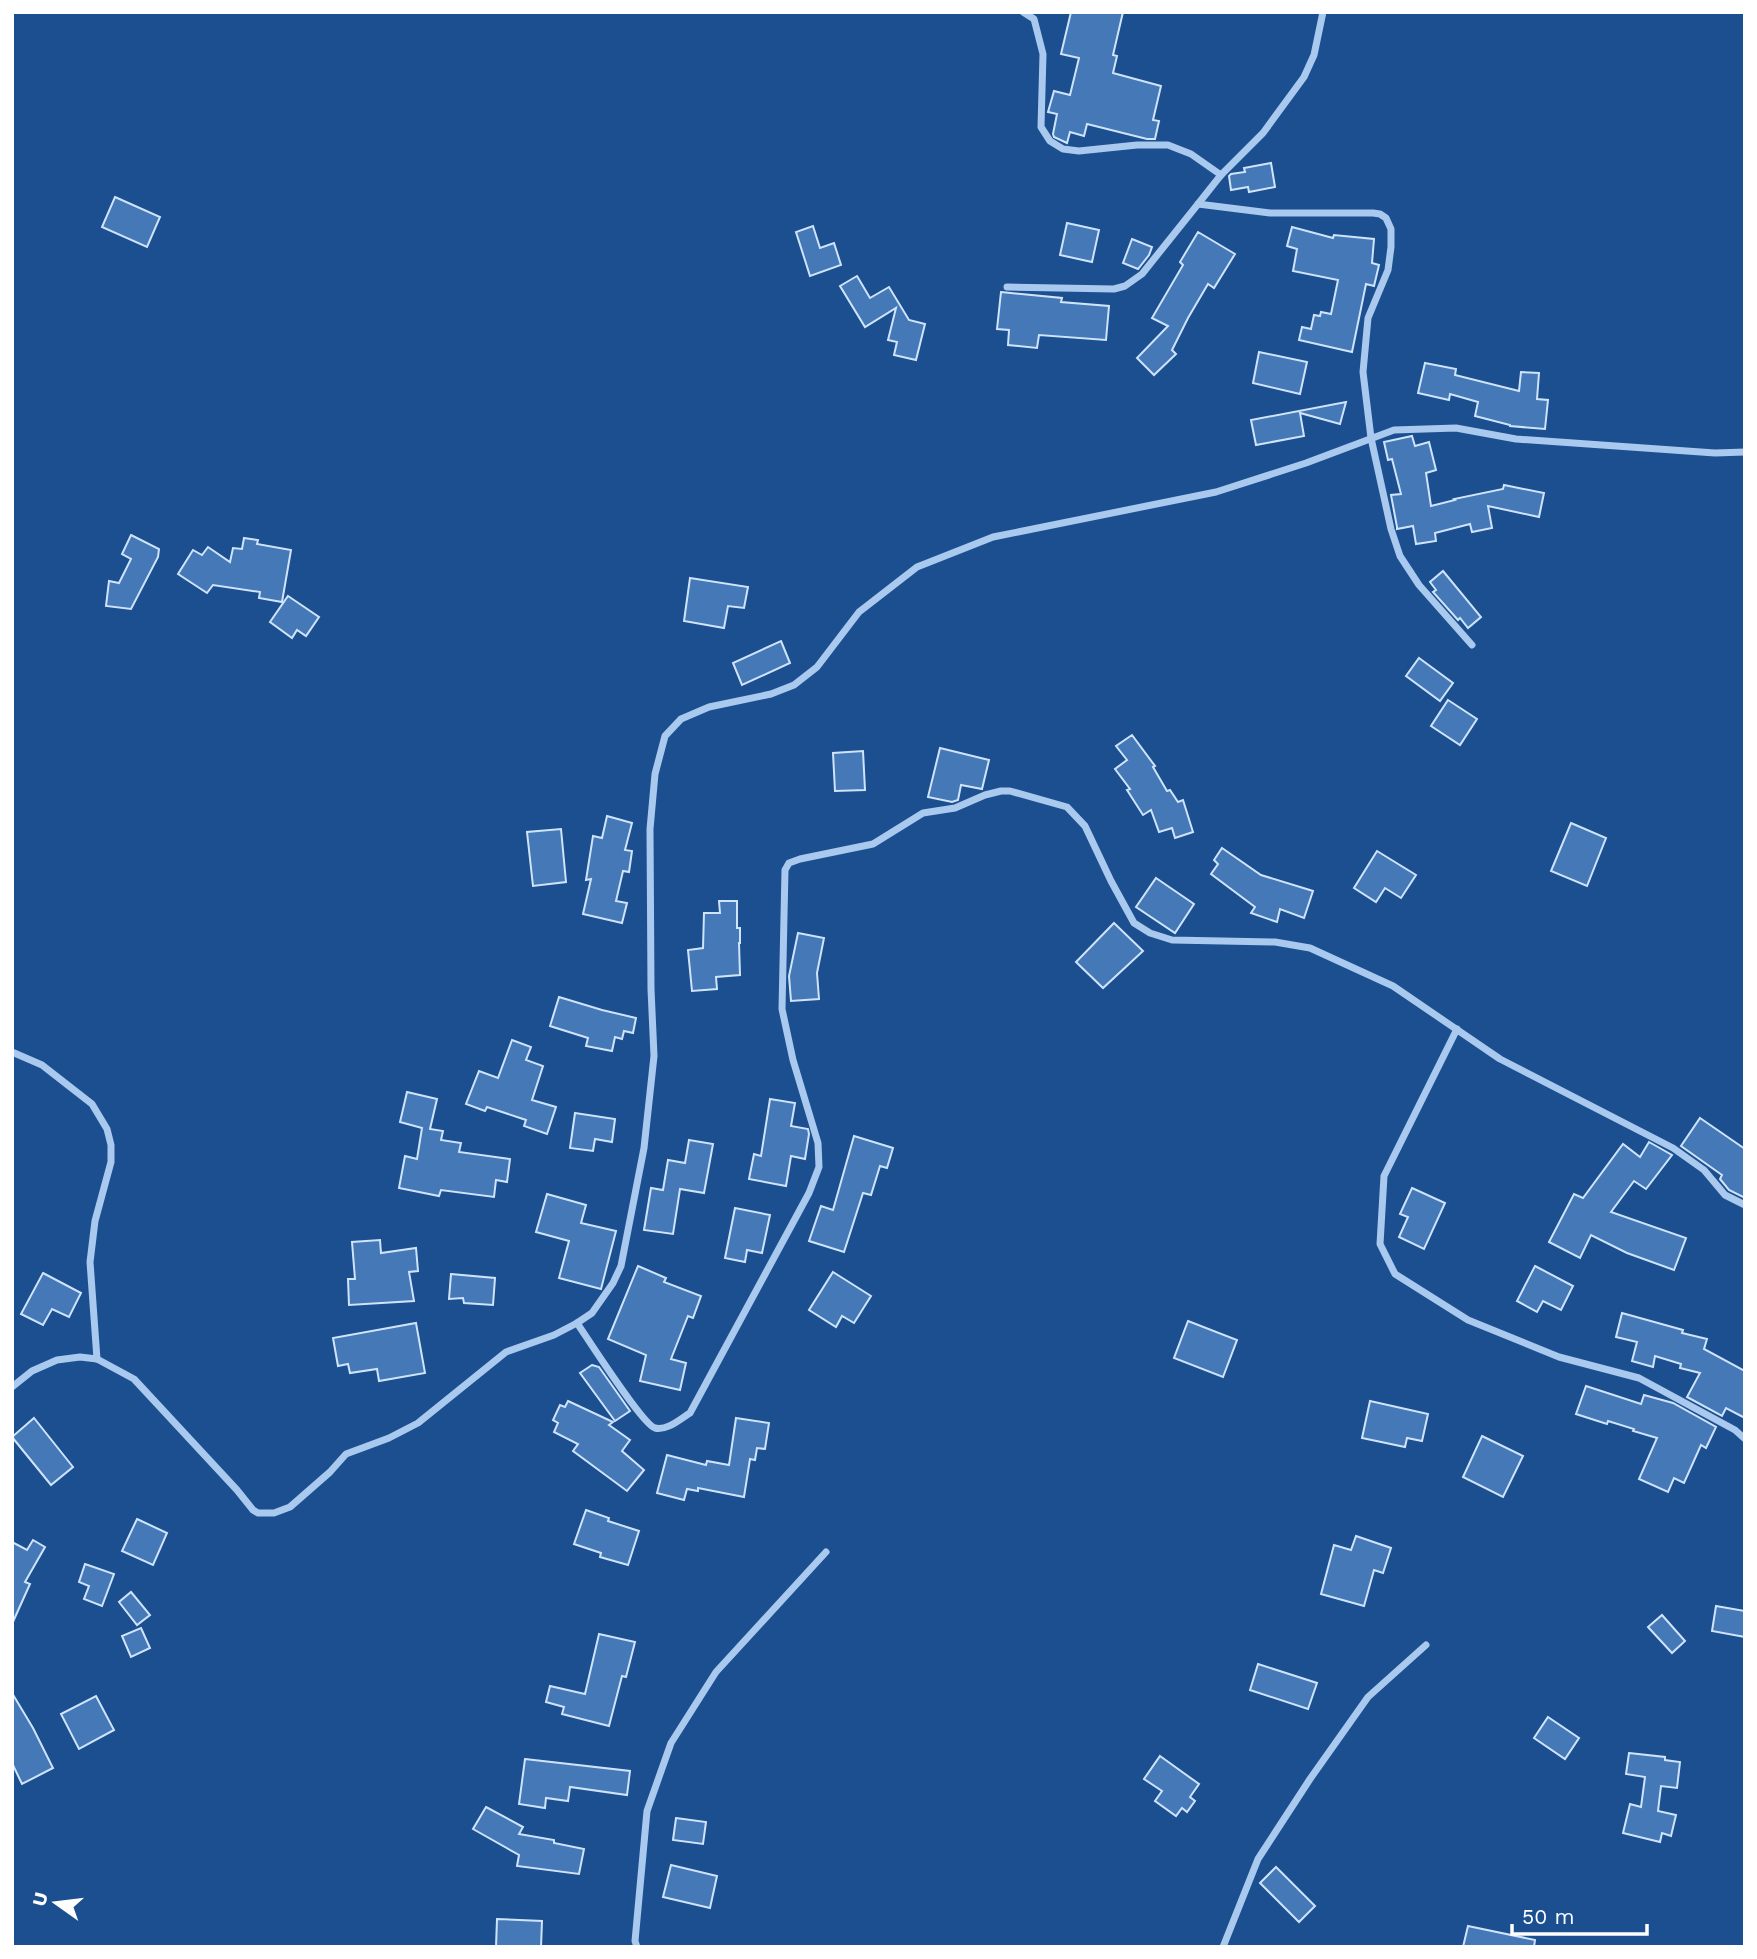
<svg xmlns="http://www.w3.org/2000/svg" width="1757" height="1959" font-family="'Work Sans',sans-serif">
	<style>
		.building { fill: #4478b7; stroke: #cfe3fa; stroke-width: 2 }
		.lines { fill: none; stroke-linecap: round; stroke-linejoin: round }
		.minor { stroke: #a9c9ee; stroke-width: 7 }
	</style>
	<rect width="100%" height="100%" fill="#1b4f8f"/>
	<!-- building -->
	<g class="building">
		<path d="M1071,12H1123L1113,55L1117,56L1113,73L1161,86L1153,120L1159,121L1155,139H1147L1087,124L1084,136L1070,132L1067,143L1054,137L1053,134L1057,114L1048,112L1054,91L1070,95L1079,58L1061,54Z"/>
		<path d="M1271,163L1275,187L1249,192L1248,187L1231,190L1229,176L1231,174L1245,172L1244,168Z"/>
		<path d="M115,197L160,217L147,247L102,227Z"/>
		<path d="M1067,223L1099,230L1092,262L1060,255Z"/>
		<path d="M813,226L820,248L834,243L841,265L810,276L796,232Z"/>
		<path d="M1292,227L1333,238L1334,235L1374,239L1372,263L1379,265L1374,286L1366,284L1352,352L1299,340L1302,327L1311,329L1314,315L1320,316L1321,312L1331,314L1338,280L1293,271L1297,249L1287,246Z"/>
		<path d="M1198,232L1235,254L1214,288L1208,284L1188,318L1172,350L1176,354L1154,375L1137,358L1168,326L1152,318L1183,265L1180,262Z"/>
		<path d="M1132,239L1152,247L1149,255L1138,269L1123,263Z"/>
		<path d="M857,276L870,298L889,287L909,320L925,324L916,360L894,355L897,342L888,340L896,308L865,327L840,286Z"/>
		<path d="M1001,292L1062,298L1061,302L1109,306L1106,340L1039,335L1037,348L1008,345L1009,330L997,329Z"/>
		<path d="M1259,352L1307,362L1300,394L1253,383Z"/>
		<path d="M1425,363L1456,369L1455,375L1519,391L1521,372L1539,373L1537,399L1548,400L1545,429L1510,426V425L1475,416L1478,402L1450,394L1449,400L1418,393Z"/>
		<path d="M1346,402L1340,424L1300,413L1304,436L1256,445L1251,420Z"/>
		<path d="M1412,436L1415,446L1429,442L1436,470L1426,473L1431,506L1455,500L1454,499L1503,489L1504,485L1544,493L1539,517L1488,506L1492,528L1472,532L1470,524L1435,533L1436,541L1416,544L1413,526L1397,529V527L1391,495L1401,494L1392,459L1388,460L1384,442Z"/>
		<path d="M131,535L159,549L158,557L131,609L106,606L109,581L119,583L131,559L122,554Z"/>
		<path d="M244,538L258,540L257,544L291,550L282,602L259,598L260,592L213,585L207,593L178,574L193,550L202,555L208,547L230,562L233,548L242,549Z"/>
		<path d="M1443,571L1481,617L1468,628L1460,618L1458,620L1433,592L1436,590L1430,582Z"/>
		<path d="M690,578L748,587L744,608L728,606L724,628L684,621Z"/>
		<path d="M288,596L319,617L306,636L297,630L292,638L270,622Z"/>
		<path d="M781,641L790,663L742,685L733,663Z"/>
		<path d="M1419,658L1453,683L1440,701L1406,676Z"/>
		<path d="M1448,700L1477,719L1460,745L1431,726Z"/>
		<path d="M1132,735L1155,766L1153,767L1167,791L1170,790L1178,802L1183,800L1193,832L1175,838L1172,828L1159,832L1151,810L1143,815L1127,790L1130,789L1115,769L1127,760L1116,746Z"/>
		<path d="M940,748L989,760L982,789L961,785L958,800L952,802L928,797Z"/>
		<path d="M863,751L865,790L835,791L833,753Z"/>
		<path d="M607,816L632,823L625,850L632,851L629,872L623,871L616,901L627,903L622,923L583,914L591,879L586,880L593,836L602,838Z"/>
		<path d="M1571,823L1606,838L1587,886L1551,871Z"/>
		<path d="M561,829L566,882L533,886L527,832Z"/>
		<path d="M1222,848L1261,875L1313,891L1304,918L1280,909L1277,922L1251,913L1255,907L1211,874L1218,864L1214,860Z"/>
		<path d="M1377,851L1416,875L1401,898L1385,888L1376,902L1354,888Z"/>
		<path d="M1156,878L1194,904L1175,933L1136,907Z"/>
		<path d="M719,901H737V928H740V943H739L740,975L716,977L717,989L692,991L688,950L703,948L704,913H720Z"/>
		<path d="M1114,923L1143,951L1103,988L1076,962Z"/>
		<path d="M798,933L824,938L817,973L819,999L791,1001L789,976Z"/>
		<path d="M559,997L602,1010L636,1018L633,1033L624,1031L622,1039L615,1037L612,1051L586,1046L588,1038L550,1026Z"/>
		<path d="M512,1040L531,1047L526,1060L543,1066L532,1100L556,1107L547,1134L524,1126L526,1120L487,1107L485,1111L466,1104L479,1071L498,1078Z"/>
		<path d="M407,1092L437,1099L430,1129L443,1131L441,1140L461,1143L459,1152L510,1159L507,1182L496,1180L494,1197L441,1190L439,1196L399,1188L405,1156L417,1159L422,1128L400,1122Z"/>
		<path d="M770,1099L795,1103L791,1126L808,1129L809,1134L805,1159L791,1156L786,1186L749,1179L754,1154L761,1156Z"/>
		<path d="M575,1113L615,1119L612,1142L595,1139L593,1151L570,1148Z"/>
		<path d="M1700,1118L1745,1149V1198L1729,1190L1720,1179L1722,1175L1681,1146Z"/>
		<path d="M854,1136L893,1148L887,1168L880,1166L871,1195L863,1193L844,1252L809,1241L821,1206L833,1210Z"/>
		<path d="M689,1140L713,1144L704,1193L680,1189L673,1234L644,1230L651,1188L663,1190L668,1160L685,1163Z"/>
		<path d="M1649,1142L1672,1155L1646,1189L1634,1181L1611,1212L1686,1238L1674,1270L1627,1253L1591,1235L1580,1258L1549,1242L1574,1194L1583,1198L1623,1144L1640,1157Z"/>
		<path d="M1412,1188L1445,1203L1424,1249L1399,1237L1408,1217L1400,1214Z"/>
		<path d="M547,1194L586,1205L581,1223L616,1231L601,1289L559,1278L569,1241L536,1232Z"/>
		<path d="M735,1208L770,1215L762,1253L747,1250L745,1262L725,1258Z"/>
		<path d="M380,1240L381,1253L416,1248L418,1271L409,1272L414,1301L349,1305L348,1279H355L352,1242Z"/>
		<path d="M638,1266L666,1278L664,1282L701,1296L693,1318L688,1316L671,1359L686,1363L680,1390L640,1381L646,1355L608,1339Z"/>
		<path d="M1535,1266L1573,1286L1561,1310L1543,1301L1537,1312L1517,1301Z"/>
		<path d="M833,1272L871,1296L854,1323L842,1316L836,1327L809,1310Z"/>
		<path d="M43,1273L81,1293L69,1317L52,1309L43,1325L21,1314Z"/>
		<path d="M451,1274L495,1278L493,1305L464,1303L463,1298L449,1299Z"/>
		<path d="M1622,1313L1683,1330L1682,1333L1707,1339L1704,1349L1745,1371V1418L1726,1408L1722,1416L1687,1397L1700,1373L1680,1368L1681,1364L1655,1356L1653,1367L1632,1361L1637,1342L1616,1337Z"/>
		<path d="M1188,1321L1237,1340L1223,1377L1174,1358Z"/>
		<path d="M416,1323L425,1373L379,1381L377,1369L350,1373L348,1364L338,1366L333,1338Z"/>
		<path d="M592,1365L599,1367L630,1411L615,1421L580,1373Z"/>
		<path d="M1586,1386L1641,1404L1644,1395L1673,1403L1716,1427L1706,1448L1701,1445L1684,1483L1674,1478L1668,1492L1639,1479L1657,1438L1633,1431L1634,1429L1608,1421L1607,1424L1576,1414Z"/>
		<path d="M568,1401L613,1422L609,1425L630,1440L622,1451L644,1470L627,1491L573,1451L578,1444L554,1432L558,1423L553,1420L560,1405L565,1407Z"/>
		<path d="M1370,1401L1428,1414L1422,1441L1407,1438L1405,1447L1362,1438Z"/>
		<path d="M34,1418L73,1467L51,1485L12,1437Z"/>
		<path d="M736,1418L769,1423L765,1449L757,1448L755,1460L750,1459L744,1497L698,1488V1491L687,1489L684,1500L657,1493L667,1455L706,1465L707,1461L729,1465Z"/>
		<path d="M1482,1436L1523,1456L1503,1497L1463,1477Z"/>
		<path d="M586,1510L609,1518L608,1521L639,1531L628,1565L600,1557L601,1553L574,1544Z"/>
		<path d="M137,1519L167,1533L153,1565L122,1551Z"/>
		<path d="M1356,1536L1391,1548L1383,1573L1374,1570L1364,1606L1321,1594L1334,1545L1351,1550Z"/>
		<path d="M33,1540L45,1547L25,1582L30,1584L12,1624V1542L27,1550Z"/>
		<path d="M85,1564L114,1574L102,1606L84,1599L89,1586L79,1582Z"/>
		<path d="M131,1592L150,1615L137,1625L119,1602Z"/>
		<path d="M1716,1606L1745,1611V1637L1712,1631Z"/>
		<path d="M1662,1615L1685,1641L1672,1653L1648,1627Z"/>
		<path d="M141,1628L150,1648L131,1657L122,1636Z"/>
		<path d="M599,1634L635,1642L626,1677L622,1676L609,1726L562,1714L564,1707L546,1702L550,1686L585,1694Z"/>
		<path d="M1258,1664L1317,1683L1308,1709L1250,1690Z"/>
		<path d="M12,1693L33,1728L53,1768L22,1784L12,1763Z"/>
		<path d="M96,1696L114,1730L79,1749L61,1714Z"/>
		<path d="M1548,1717L1579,1738L1565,1759L1534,1738Z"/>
		<path d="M1629,1753L1665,1757V1760L1680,1762L1677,1788L1661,1786L1658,1811L1676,1815L1671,1836L1662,1833L1660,1842L1623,1833L1630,1804L1641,1807L1645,1777L1626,1774Z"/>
		<path d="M1160,1756L1199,1784L1190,1797L1195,1801L1187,1812L1182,1808L1176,1816L1155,1801L1162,1791L1144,1779Z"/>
		<path d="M525,1759L630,1771L627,1795L570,1787L568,1801L546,1798L545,1808L519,1804Z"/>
		<path d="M486,1807L523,1827L519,1834L554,1840V1843L584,1849L579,1874L517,1866L519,1855L473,1829Z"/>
		<path d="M676,1818L706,1822L703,1844L673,1840Z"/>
		<path d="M671,1865L717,1876L710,1908L663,1897Z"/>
		<path d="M1276,1867L1315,1906L1299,1922L1260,1883Z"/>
		<path d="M497,1919L542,1921L541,1947H496Z"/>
		<path d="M1468,1926L1535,1940L1534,1947H1463Z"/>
	</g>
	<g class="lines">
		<!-- minor -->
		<g class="minor">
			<path d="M1023,12L1034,19L1043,54L1041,127L1050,141L1063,149L1079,151L1137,145H1168L1191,154L1221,175"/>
			<path d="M1323,12L1314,55L1304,77L1263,133L1221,175L1198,204L1270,213H1373L1380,214L1386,218L1391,229V247L1388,270L1368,318L1363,372L1371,438L1391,529L1400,556L1419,585L1472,645"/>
			<path d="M1007,287L1114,289L1125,286L1142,274L1198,204"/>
			<path d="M1457,1029L1384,1176L1380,1244L1395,1274L1468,1320L1559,1357L1639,1378L1735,1430L1745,1439"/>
			<path d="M12,1052L42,1065L92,1104L107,1129L111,1145V1162L95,1221L90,1262L97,1359"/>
			<path d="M577,1323C588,1339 642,1424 655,1428C667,1431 680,1419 690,1413L809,1193L819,1167L818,1143L793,1060L782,1009L785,870L789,863L800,859L873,844L923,813L955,808L985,795L1001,791H1010L1067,807L1085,826L1111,881L1134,923L1150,933L1172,940L1275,942L1310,948L1393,986L1500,1059L1673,1148L1704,1170L1725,1195L1745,1205"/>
			<path d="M12,1387L32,1371L57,1360L80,1357L97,1359L134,1379L237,1490L253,1510L258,1513H274L290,1507L330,1472L346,1454L389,1438L418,1423L506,1352L554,1335L577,1323L592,1313L613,1283L621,1266L644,1148L654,1056L651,989L650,829L655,774L665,736L681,719L709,707L771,694L794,685L817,667L859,612L917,567L993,537L1216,492L1306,463L1394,430L1456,428L1516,439L1715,453L1745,452"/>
			<path d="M637,1947L635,1941L647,1811L671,1743L716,1672L826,1552"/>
			<path d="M1223,1947L1258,1859L1310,1779L1368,1697L1426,1645"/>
		</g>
	</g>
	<!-- border -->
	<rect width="1757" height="1959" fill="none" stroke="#ffffff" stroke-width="28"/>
	<!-- north arrow -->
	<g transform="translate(56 1903) rotate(284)" stroke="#1b4f8f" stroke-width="5" paint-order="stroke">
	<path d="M0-5L12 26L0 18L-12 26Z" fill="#ffffff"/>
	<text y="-10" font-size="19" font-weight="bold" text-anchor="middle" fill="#ffffff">U</text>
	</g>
	<!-- scale -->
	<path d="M1512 1924v10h135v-10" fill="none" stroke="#ffffff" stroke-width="3.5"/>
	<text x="1522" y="1924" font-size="21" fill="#ffffff" stroke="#1b4f8f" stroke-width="5" paint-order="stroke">50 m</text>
</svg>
